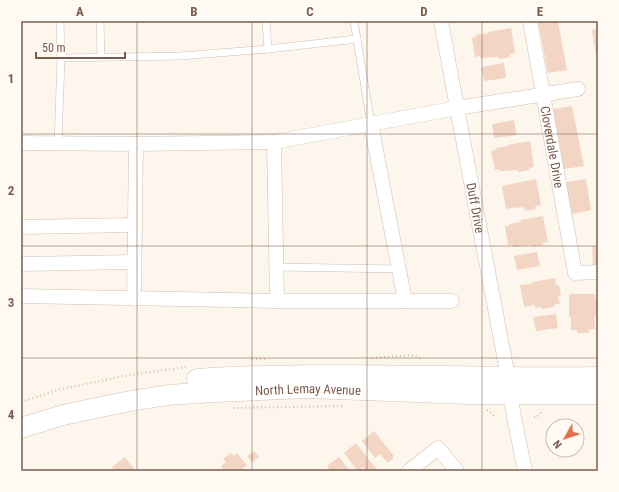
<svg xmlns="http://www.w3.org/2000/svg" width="619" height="492" font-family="'Roboto Condensed',sans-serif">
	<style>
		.building { fill: #f3d5c3 }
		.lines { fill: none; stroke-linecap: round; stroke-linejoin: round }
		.service-casing { stroke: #d1beb0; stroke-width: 8 }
		.minor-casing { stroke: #d1beb0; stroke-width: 15 }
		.secondary-casing { stroke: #d6c0b0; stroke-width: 21 }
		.path { stroke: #d9b8a5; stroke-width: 2; stroke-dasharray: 1 3; stroke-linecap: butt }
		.service { stroke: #fff; stroke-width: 7 }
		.minor { stroke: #fff; stroke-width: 14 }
		.secondary { stroke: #fff; stroke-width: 20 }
		.grid { fill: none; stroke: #7a5c4d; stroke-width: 1; stroke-opacity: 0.55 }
		.labels { text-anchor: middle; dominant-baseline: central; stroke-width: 3.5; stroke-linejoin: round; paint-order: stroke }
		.street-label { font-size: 13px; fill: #7a5c4d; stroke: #fffaf3 }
		.neatline { fill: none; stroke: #7a5c4d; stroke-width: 1.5 }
		.grid-label { font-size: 13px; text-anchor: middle; font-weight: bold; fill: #7a5c4d }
	</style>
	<rect width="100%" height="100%" fill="#fdf6ec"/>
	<!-- building -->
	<g class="building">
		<path d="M538,21H558L567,70L548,73Z"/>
		<path d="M511,28L515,53L510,54V57L499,59V57L480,58V56L475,57L472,38L476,37V35L488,33V32Z"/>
		<path d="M598,29V60H597L592,30Z"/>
		<path d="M504,63L506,78L484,81L481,67Z"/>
		<path d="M572,106L584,166L564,169L553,109Z"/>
		<path d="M514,120L517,135L494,138L492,124Z"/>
		<path d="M530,141L534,167L529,168L530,170L518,172V170L499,171V169L495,170L491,151L496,150L495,148L508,146L507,145Z"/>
		<path d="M536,179L541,205L535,206L536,209L525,211L524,207L517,208V207L506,209L502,186Z"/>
		<path d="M586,179L591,210L572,214L566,182Z"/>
		<path d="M543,216L548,242L543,243V245L532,247V245L513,247V245H508L505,226H509V224L521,222V220Z"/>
		<path d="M592,246H598V266H593Z"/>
		<path d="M537,252L540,266L517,270L514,256Z"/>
		<path d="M555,278L556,285H559L561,295L558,296L560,304L554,305V307L542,309L541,307L535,308V305L524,307L520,285L532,284V282Z"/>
		<path d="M569,294H595V299H598V311H596V317H594L595,329H589V333H577V330H571V317H569Z"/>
		<path d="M556,314L558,328L536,331L533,317Z"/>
		<path d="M374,431L394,456L393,457L394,458L389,462H387L380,454L375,458L362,441Z"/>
		<path d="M356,443L377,470L376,471H366L363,467L358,471L344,453Z"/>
		<path d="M254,451L259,457L252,462L247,456Z"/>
		<path d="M231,453L234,456L237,453L247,465L240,471H220L223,469L221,466L226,462L223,459Z"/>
		<path d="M125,457L136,471H115L112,467Z"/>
		<path d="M339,457L350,471H330L327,466Z"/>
	</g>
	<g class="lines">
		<defs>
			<g id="service">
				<path d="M60,21L61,58"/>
				<path d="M100,21L101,57"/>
				<path d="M266,21L268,49L357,39"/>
				<path d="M354,21L371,124"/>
				<path d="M58,144L61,58L180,56L268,49"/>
				<path d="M276,267L399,269"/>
			</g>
			<g id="minor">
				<path id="s1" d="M441,21L457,108L508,377L514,417L525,471"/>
				<path id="s2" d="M530,21L575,273L598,272"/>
				<path d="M371,124L405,301"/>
				<path d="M21,143L136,144"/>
				<path d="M21,227L135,225"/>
				<path d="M21,264L134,262"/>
				<path d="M21,296L277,301"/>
				<path d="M134,299L136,144L274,142"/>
				<path d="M452,301H277L274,142L457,108L578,89"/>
				<path d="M409,471L438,448L457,471"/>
			</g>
			<g id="secondary">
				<path d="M197,379C331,370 464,379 598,377"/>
				<path id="s3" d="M21,428L63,415L125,402L168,395L213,392L308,388L468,394H598"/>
			</g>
		</defs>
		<!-- service casing -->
		<use href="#service" class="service-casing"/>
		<!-- minor casing -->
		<use href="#minor" class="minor-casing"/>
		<!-- secondary casing -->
		<use href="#secondary" class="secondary-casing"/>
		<!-- path -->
		<g class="path">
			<path d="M372,358L414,355L422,359"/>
			<path d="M252,359H265"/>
			<path d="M21,402L61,389L129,375L186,367"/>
			<path d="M233,408L344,406"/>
			<path d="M487,410L489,411L494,416H497"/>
			<path d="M534,417H537L543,410"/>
		</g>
		<!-- service -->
		<use href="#service" class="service"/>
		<!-- minor -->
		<use href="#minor" class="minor"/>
		<!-- secondary -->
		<use href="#secondary" class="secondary"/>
	</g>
	<!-- grid -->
	<path class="grid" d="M137,21V471M252,21V471M367,21V471M482,21V471M21,134H598M21,246H598M21,358H598"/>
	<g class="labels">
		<!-- street labels -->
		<g class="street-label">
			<text stroke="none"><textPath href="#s2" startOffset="128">Cloverdale Drive</textPath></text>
			<text stroke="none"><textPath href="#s1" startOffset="190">Duff Drive</textPath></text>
			<text stroke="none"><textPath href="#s3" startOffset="291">North Lemay Avenue</textPath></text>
		</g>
	</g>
	<!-- border -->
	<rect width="619" height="492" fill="none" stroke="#fffaf3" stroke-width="44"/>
	<!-- north arrow -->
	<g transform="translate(565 438) rotate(231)"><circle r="19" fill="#fffaf3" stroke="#cabbb1"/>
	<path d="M0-3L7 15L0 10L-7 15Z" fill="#e76f51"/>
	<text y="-6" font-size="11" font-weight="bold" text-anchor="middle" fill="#7a5c4d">N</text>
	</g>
	<!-- scale -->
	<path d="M36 52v6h89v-6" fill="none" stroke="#7a5c4d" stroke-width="2"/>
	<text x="42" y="52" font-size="12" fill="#7a5c4d" stroke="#fffaf3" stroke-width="3" paint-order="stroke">50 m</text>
	<rect x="22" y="22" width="575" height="448" class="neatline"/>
	<g class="grid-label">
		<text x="80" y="16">A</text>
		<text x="194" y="16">B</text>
		<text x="310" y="16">C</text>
		<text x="424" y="16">D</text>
		<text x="540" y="16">E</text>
		<text x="11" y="83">1</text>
		<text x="11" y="195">2</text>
		<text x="11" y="307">3</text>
		<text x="11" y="419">4</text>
	</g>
</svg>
